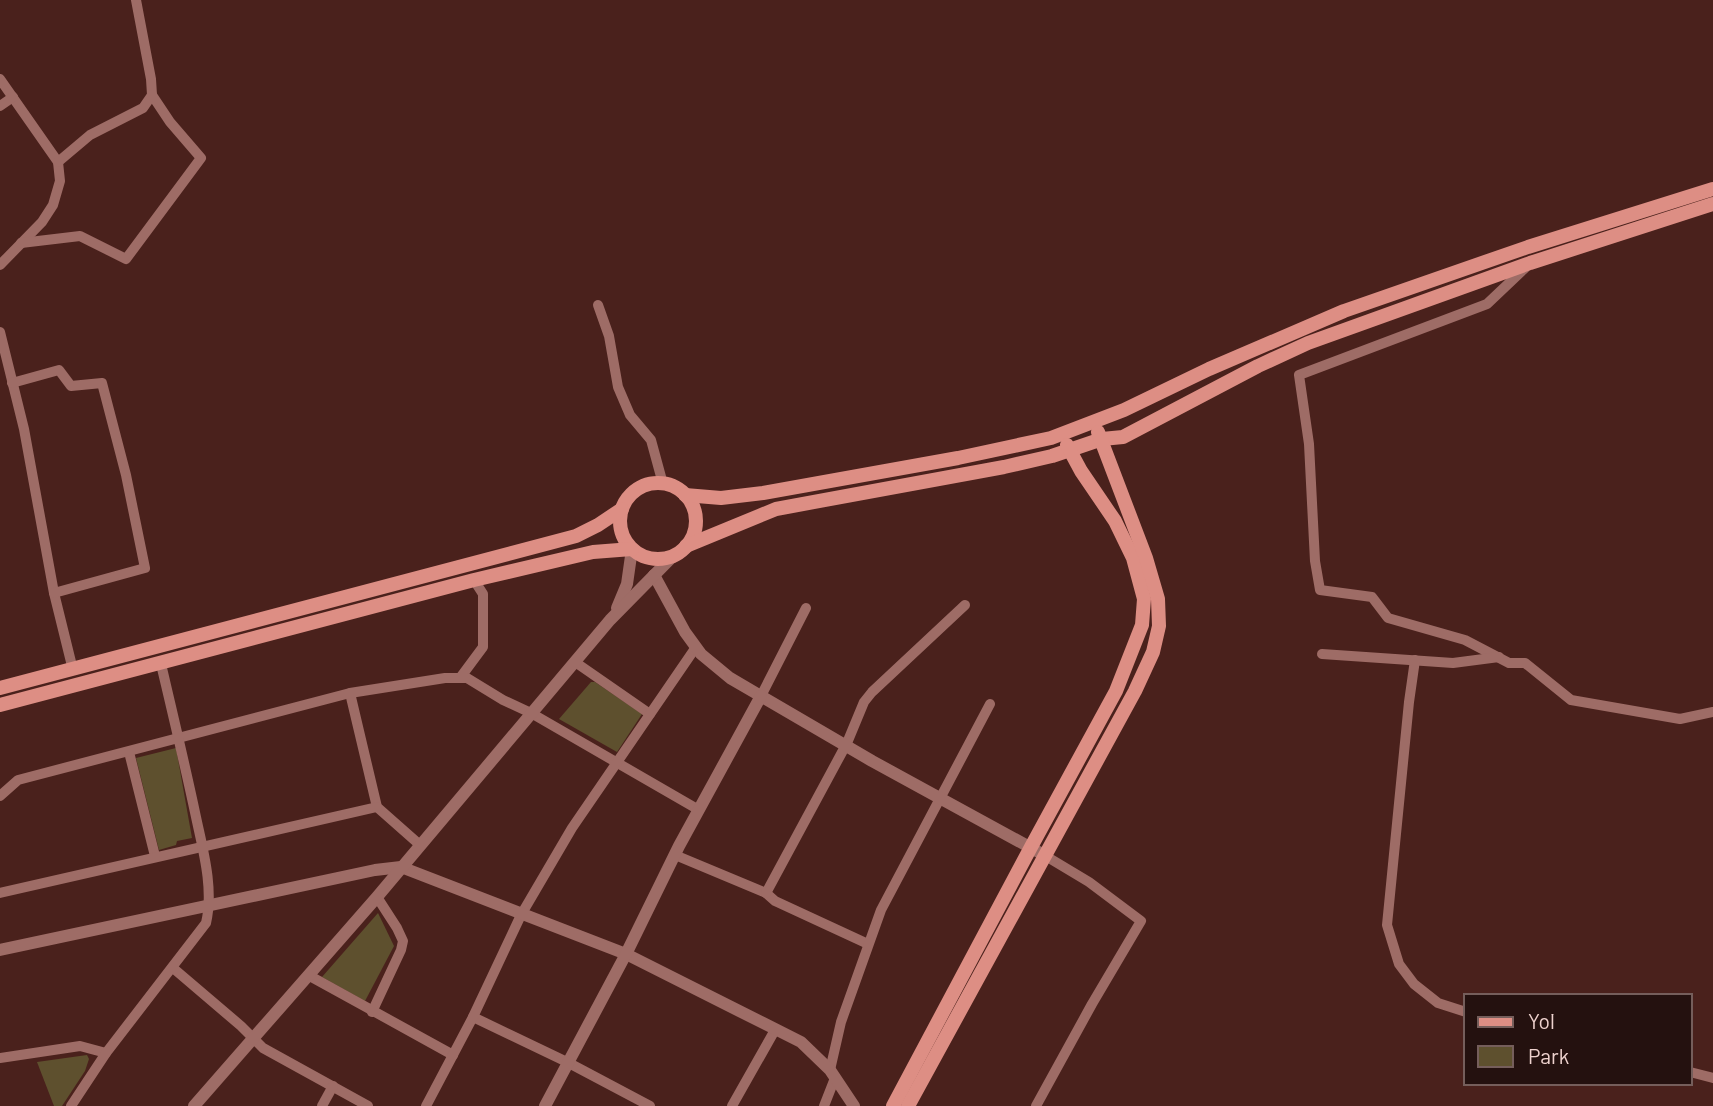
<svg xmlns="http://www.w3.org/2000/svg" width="1713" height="1106" font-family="Barlow,sans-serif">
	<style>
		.green { fill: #5e502e }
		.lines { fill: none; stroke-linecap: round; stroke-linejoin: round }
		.minor { stroke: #9e6c66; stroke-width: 10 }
		.tertiary { stroke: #9e6c66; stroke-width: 12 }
		.secondary { stroke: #dd8e84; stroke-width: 14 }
	</style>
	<rect width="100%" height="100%" fill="#4a211c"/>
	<!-- green -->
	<g class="green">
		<path d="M591,682H595L642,714L617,752L559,719Z"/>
		<path d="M176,748L192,838L177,841L176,845L159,850L136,758Z"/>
		<path d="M378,913L394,946L365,1001L322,977Z"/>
		<path d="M87,1055L89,1059L85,1071L62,1106H54L37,1062Z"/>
	</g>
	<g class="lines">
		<!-- minor -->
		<g class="minor">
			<path d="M0,79L58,162L60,181L53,205L42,222L0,265"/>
			<path d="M0,106L13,97"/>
			<path d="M58,162L90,135L143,108L152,95L151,79L136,0"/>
			<path d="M21,243L80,236L126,259L201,158L170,122L152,95"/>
			<path d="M1525,268L1487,304L1299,375L1309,444L1315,561L1320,590L1372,597L1388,618L1465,640L1509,663H1525L1571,700L1680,719L1713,712"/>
			<path d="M598,305L609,336L618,387L630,415L651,440L663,484"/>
			<path d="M0,332L24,429L54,593L73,670"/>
			<path d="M12,383L59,370L71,386L102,383L126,475L145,568L54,593"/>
			<path d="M1322,654L1453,663L1499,657"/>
			<path d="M1415,660L1409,702L1387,925L1399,964L1414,984L1438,1003L1466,1012"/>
			<path d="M575,662L650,714"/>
			<path d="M460,678L483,647V594L474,580"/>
			<path d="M350,693L377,807L420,845"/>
			<path d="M761,696L806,608"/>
			<path d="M129,752L155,856"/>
			<path d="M0,796L18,780L350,693L445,678H467L503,700L531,713L699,810"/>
			<path d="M675,855L766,893L775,901L868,944"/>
			<path d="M0,893L377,807"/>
			<path d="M766,893L847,743L864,702L872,692L965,605"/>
			<path d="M173,968L241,1026L263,1048L368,1106"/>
			<path d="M308,975L453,1055"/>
			<path d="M372,1012L401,950L403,941L397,928L377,897"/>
			<path d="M473,1017L567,1062L650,1106"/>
			<path d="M0,1058L80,1046L106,1053"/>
			<path d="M830,1070L841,1022L881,910L990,704"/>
			<path d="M1690,1072L1713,1078"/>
			<path d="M71,1106L106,1053L206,923C214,889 203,850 196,817C185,765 173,715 161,664"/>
			<path d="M322,1106L333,1086"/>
			<path d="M426,1106L473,1017L521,915L572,828L696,647"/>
			<path d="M732,1106L775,1030"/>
			<path d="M824,1106L835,1078"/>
			<path d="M1036,1106L1092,1004L1141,921L1089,882L1044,855"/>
		</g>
		<!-- tertiary -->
		<g class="tertiary">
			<path d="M654,575L685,632L701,654L730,678L872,761L1044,855"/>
			<path d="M617,608L627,584L632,549"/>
			<path d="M0,950L375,870L401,867L626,954L801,1042L830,1070L854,1106"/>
			<path d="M194,1106L377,897L610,620L672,557"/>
			<path d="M545,1106L626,954L679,846L761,696"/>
		</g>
		<!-- secondary -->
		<g class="secondary">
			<circle cx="658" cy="521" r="38"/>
			<path d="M685,495L721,498L763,493L958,458L1051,438L1124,410L1209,369L1344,311L1528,247L1713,189"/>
			<path d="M686,546L776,509L1004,467L1052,456L1102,439L1123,437L1258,366L1308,343L1530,263L1713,204"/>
			<path d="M0,688L576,536L598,525L622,509"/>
			<path d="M0,705L474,580L593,552L632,549"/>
			<path d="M893,1106L1031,847L1116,691L1142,625L1144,599L1133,558L1115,521L1081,471L1067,445"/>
			<path d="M908,1106L1135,691L1153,652L1159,626L1158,599L1146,558L1098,432"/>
		</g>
	</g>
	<!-- legend -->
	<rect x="1464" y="994" width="228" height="91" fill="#24110f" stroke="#755e5b" stroke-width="2"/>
	<rect x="1478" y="1017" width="35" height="10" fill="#dd8e84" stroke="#755e5b" stroke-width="2"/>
	<text x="1528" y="1029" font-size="21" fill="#eed2ce">Yol</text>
	<rect x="1478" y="1046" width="35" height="21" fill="#5e502e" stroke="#755e5b" stroke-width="2"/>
	<text x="1528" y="1064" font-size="21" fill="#eed2ce">Park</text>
</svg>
